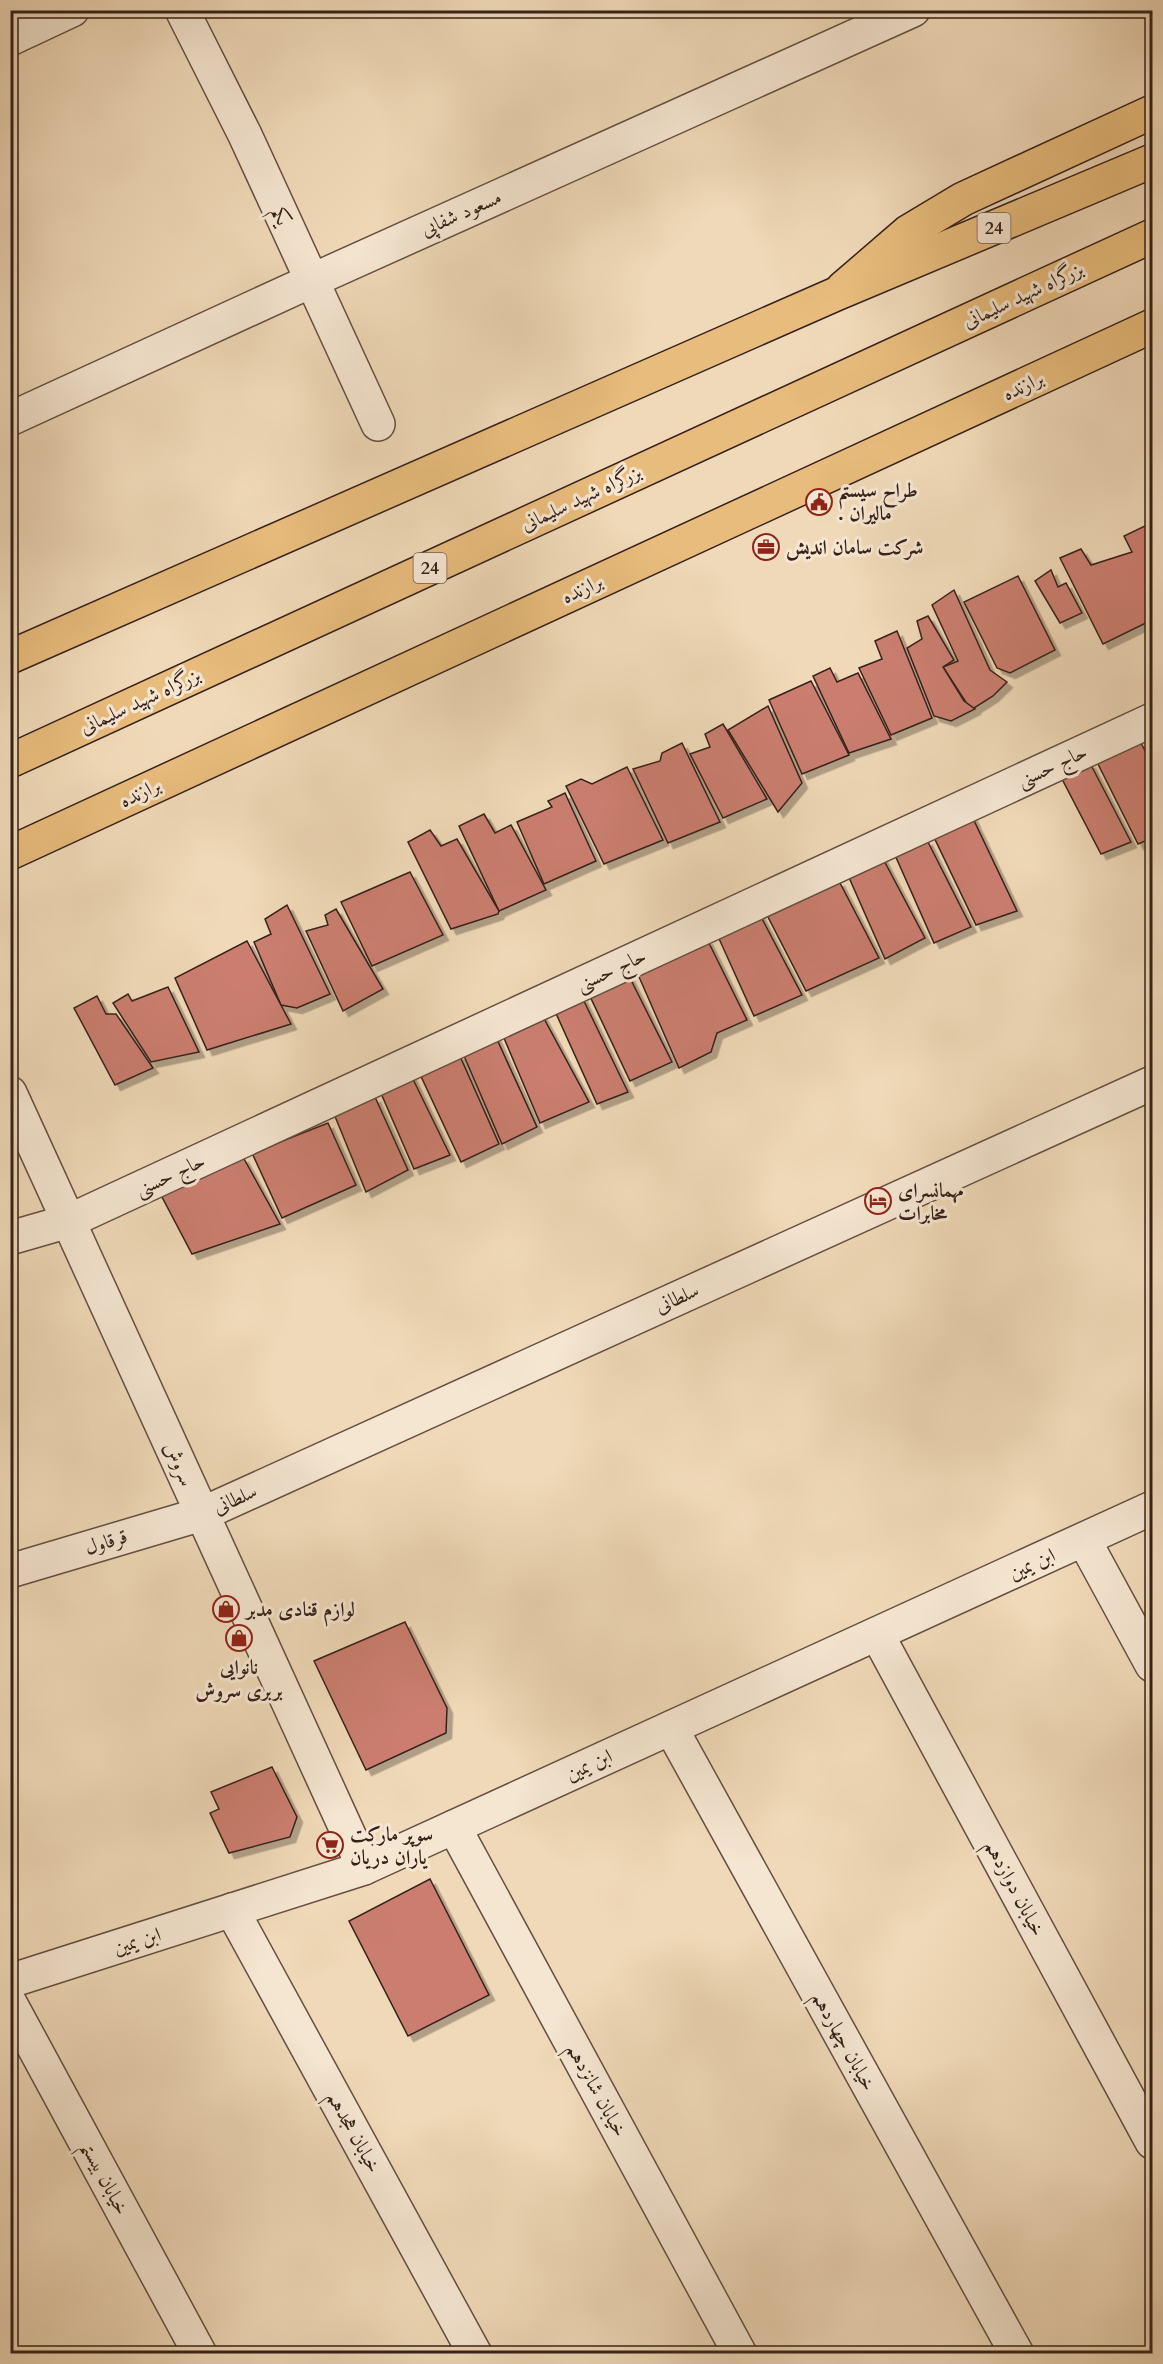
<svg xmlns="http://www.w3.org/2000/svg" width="1163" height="2364" font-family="Cardo,Amiri,serif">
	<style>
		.building { fill: #cb7e70; stroke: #35211a; stroke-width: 1.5; filter: url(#shadow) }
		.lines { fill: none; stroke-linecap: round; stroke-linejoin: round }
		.minor-casing { stroke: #644f42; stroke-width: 36 }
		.major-casing { stroke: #35211a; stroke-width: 36 }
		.highway-casing { stroke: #35211a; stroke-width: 36 }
		.minor { stroke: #f5e6d1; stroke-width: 33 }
		.major { stroke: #e8bc7c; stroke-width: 33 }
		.highway { stroke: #e8bc7c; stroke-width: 33 }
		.labels { text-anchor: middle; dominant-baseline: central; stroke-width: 6; stroke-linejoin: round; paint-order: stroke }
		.shield { fill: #f5e6d1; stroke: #6f5c51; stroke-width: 1.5 }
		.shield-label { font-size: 18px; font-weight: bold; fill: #35211a }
		.street-label { font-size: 20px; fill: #35211a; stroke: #f5e6d1 }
		.poi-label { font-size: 20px; font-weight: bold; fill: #35211a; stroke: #f5e6d1; text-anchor: start }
	</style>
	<defs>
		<filter id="shadow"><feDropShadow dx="5.5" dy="5.5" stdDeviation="0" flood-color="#0004"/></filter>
	</defs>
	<rect width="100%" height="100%" fill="#f0d9b8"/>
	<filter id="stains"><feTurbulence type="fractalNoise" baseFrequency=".00333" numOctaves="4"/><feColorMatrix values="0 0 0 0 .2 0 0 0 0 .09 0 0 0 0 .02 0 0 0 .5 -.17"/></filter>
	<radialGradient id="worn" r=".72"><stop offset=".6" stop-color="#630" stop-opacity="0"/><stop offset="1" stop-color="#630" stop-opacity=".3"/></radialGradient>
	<!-- building -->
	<g class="building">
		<path d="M1149,524L1152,532V620L1103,644L1060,558L1081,549L1091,565L1132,552L1124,536Z"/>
		<path d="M1051,570L1058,587L1066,583L1082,613L1060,623L1035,581Z"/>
		<path d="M1018,576L1055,650L1010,673L997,668L964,602Z"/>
		<path d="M954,590L990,670L1007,682L993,696L971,710L943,667L958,661L932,605Z"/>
		<path d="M928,616L954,660L943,667L964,701L975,709L951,721L934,716L907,648L922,639L917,621Z"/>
		<path d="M897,631L932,718L891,735L859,668L882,659L875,641Z"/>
		<path d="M830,668L837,682L858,673L891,739L849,753L813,676Z"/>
		<path d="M811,681L849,755L802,774L769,700Z"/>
		<path d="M768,706L802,783L778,812L728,730Z"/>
		<path d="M723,724L767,799L723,818L690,754L710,747L705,734Z"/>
		<path d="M1140,741L1152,764V838L1138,844L1097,762Z"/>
		<path d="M682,743L720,822L668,843L633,769L660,761L662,753Z"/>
		<path d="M1090,763L1131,842L1101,854L1061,777Z"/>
		<path d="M627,767L663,840L604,864L566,786L581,779L592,784Z"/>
		<path d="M565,793L596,861L544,884L517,822L552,807L548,801Z"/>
		<path d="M969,810L1017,911L976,925L931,831Z"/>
		<path d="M484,814L495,833L511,825L546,890L499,911L459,826Z"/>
		<path d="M430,830L441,846L457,839L499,911L498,914L451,929L408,842Z"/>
		<path d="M927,840L971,927L934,943L895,855Z"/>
		<path d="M880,853L925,938L885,959L847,873Z"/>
		<path d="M410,872L443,935L372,966L341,902Z"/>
		<path d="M839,881L879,958L806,991L766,913Z"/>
		<path d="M287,905L330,994L297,1008L281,1005L254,942L271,934L265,919Z"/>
		<path d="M336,909L383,989L343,1011L306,931L328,925L325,915Z"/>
		<path d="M759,913L802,995L754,1016L716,932Z"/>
		<path d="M707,939L747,1020L717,1033L711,1052L679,1068L636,970Z"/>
		<path d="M247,941L291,1024L207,1050L175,978Z"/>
		<path d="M626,970L672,1062L630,1081L587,990Z"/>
		<path d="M168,987L199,1052L151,1062L113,1003L128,994L132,1001Z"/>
		<path d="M97,996L106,1014H116L153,1068L115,1085L74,1008Z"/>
		<path d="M582,997L628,1092L597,1104L554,1009Z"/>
		<path d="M541,1013L589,1102L540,1123L501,1031Z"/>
		<path d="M495,1035L537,1127L502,1144L461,1049Z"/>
		<path d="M459,1054L499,1144L461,1162L419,1072Z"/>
		<path d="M410,1073L450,1155L414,1169L380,1091Z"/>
		<path d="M375,1097L408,1170L366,1192L334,1114Z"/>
		<path d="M328,1123L356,1185L282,1218L252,1153Z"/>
		<path d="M243,1157L280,1224L192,1254L161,1195Z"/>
		<path d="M405,1622L447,1708L446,1733L366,1770L314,1661Z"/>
		<path d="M272,1767L297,1817L290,1837L229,1853L210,1813L219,1809L211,1792Z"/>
		<path d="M430,1879L489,1995L408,2036L349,1921Z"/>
	</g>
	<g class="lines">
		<defs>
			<g id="minor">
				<path d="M182,10L245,135L378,424"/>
				<path d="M10,39L72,10"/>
				<path d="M10,419L311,281L913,10"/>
				<path d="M10,1093L364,1868"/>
				<path d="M10,1238L69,1221L1152,720"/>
				<path d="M1084,1540L1152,1665"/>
				<path d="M10,1571L202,1514L1152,1083"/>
				<path d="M877,1634L1152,2142"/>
				<path d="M671,1728L1017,2354"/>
				<path d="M454,1827L740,2354"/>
				<path d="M232,1910L475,2354"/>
				<path d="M10,1981L364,1868L1152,1508"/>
				<path d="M10,2003L200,2354"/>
			</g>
			<g id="major">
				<path d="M843,288L908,232L963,199L1152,112"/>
				<path d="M10,853L1152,326"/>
			</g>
			<g id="highway">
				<path d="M10,657L836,294L1152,161"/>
				<path d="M10,761L1152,236"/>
			</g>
		</defs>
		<!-- minor casing -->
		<use href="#minor" class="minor-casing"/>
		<!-- major casing -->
		<use href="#major" class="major-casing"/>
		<!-- highway casing -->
		<use href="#highway" class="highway-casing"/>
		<!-- minor -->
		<use href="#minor" class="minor"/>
		<!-- major -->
		<use href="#major" class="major"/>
		<!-- highway -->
		<use href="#highway" class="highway"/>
	</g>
	<!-- icons -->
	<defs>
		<symbol id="civic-ring" viewBox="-11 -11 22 22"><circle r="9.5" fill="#f5e6d1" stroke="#8f2418" stroke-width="1.5"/><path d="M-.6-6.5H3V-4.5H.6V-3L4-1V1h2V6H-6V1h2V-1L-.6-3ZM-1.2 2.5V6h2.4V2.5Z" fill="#8f2418"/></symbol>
		<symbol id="office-ring" viewBox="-11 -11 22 22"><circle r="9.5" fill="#f5e6d1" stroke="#8f2418" stroke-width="1.5"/><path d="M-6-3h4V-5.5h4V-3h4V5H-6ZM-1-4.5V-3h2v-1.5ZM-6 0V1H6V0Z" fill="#8f2418"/></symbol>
		<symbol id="hotel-ring" viewBox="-11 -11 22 22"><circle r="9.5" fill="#f5e6d1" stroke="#8f2418" stroke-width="1.5"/><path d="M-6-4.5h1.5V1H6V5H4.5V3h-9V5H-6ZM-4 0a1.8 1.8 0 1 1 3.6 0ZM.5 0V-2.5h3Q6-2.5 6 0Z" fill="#8f2418"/></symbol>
		<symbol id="shop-ring" viewBox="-11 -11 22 22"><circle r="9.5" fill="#f5e6d1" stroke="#8f2418" stroke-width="1.5"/><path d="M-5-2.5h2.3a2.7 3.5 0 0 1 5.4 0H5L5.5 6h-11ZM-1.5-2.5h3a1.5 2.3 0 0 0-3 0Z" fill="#8f2418"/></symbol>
		<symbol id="supermarket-ring" viewBox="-11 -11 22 22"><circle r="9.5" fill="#f5e6d1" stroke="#8f2418" stroke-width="1.5"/><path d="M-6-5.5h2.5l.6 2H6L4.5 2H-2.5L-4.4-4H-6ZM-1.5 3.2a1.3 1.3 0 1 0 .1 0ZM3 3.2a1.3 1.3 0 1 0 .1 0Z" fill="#8f2418"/></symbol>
	</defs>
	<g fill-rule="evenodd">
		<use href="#civic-ring" x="804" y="487" width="30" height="30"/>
		<use href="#office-ring" x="751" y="532" width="30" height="30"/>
		<use href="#hotel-ring" x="863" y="1186" width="30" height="30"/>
		<use href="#shop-ring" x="211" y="1594" width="30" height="30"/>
		<use href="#shop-ring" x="224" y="1623" width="30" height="30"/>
		<use href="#supermarket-ring" x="315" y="1830" width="30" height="30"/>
	</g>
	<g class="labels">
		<!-- shield labels -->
		<g class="shield">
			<rect x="977.5" y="213" width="33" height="30" rx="4.5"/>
			<rect x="413.5" y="553" width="33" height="30" rx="4.5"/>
		</g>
		<g class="shield-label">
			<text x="994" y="228">24</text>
			<text x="430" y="568">24</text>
		</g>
		<!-- street labels -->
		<g class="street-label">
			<text transform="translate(461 213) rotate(-24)">مسعود شفاپی</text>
			<text transform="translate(281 216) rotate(66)">یکم</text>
			<text transform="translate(1023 295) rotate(-25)">بزرگراه شهید سلیمانی</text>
			<text transform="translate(1023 386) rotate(-25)">برازنده</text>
			<text transform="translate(581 498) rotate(-25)">بزرگراه شهید سلیمانی</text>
			<text transform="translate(582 589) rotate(-25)">برازنده</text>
			<text transform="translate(140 701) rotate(-25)">بزرگراه شهید سلیمانی</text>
			<text transform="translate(1052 766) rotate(-25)">حاج حسنی</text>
			<text transform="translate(140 793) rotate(-25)">برازنده</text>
			<text transform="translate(611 970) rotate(-25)">حاج حسنی</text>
			<text transform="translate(170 1175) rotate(-25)">حاج حسنی</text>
			<text transform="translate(677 1298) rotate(-24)">سلطانی</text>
			<text transform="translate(179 1464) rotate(66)">سروش</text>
			<text transform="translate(235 1499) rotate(-24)">سلطانی</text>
			<text transform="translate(106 1542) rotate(-17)">قرقاول</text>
			<text transform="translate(1032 1564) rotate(-25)">ابن یمین</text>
			<text transform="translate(589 1765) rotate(-25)">ابن یمین</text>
			<text transform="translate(1015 1888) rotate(62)">خیابان دوازدهم</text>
			<text transform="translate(137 1941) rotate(-18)">ابن یمین</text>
			<text transform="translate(844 2041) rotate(61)">خیابان چهاردهم</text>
			<text transform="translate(597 2090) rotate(61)">خیابان شانزدهم</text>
			<text transform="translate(354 2132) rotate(61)">خیابان هجدهم</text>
			<text transform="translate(105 2178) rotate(62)">خیابان بیستم</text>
		</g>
		<!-- poi labels -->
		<g class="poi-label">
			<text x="838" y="490">طراح سیستم<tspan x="838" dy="23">. مالیران</tspan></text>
			<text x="786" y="547">شرکت سامان اندیش</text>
			<text x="898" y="1190">مهمانسرای<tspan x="898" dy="23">مخابرات</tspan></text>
			<text x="246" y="1609">لوازم قنادى مدبر</text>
			<text x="239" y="1667" text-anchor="middle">نانوایی<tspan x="239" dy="23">بربری سروش</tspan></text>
			<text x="350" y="1834">سوپر مارکت<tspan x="350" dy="23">یاران دریان</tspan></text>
		</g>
	</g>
	<!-- margin -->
	<rect width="1163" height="2364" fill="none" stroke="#f0d9b8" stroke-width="36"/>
	<rect x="12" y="12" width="1139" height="2340" fill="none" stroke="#35211a" stroke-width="3"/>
	<rect x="18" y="18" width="1127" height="2328" fill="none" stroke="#35211a" stroke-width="1.5"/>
	<rect width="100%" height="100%" filter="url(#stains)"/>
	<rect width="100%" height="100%" fill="url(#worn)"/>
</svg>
